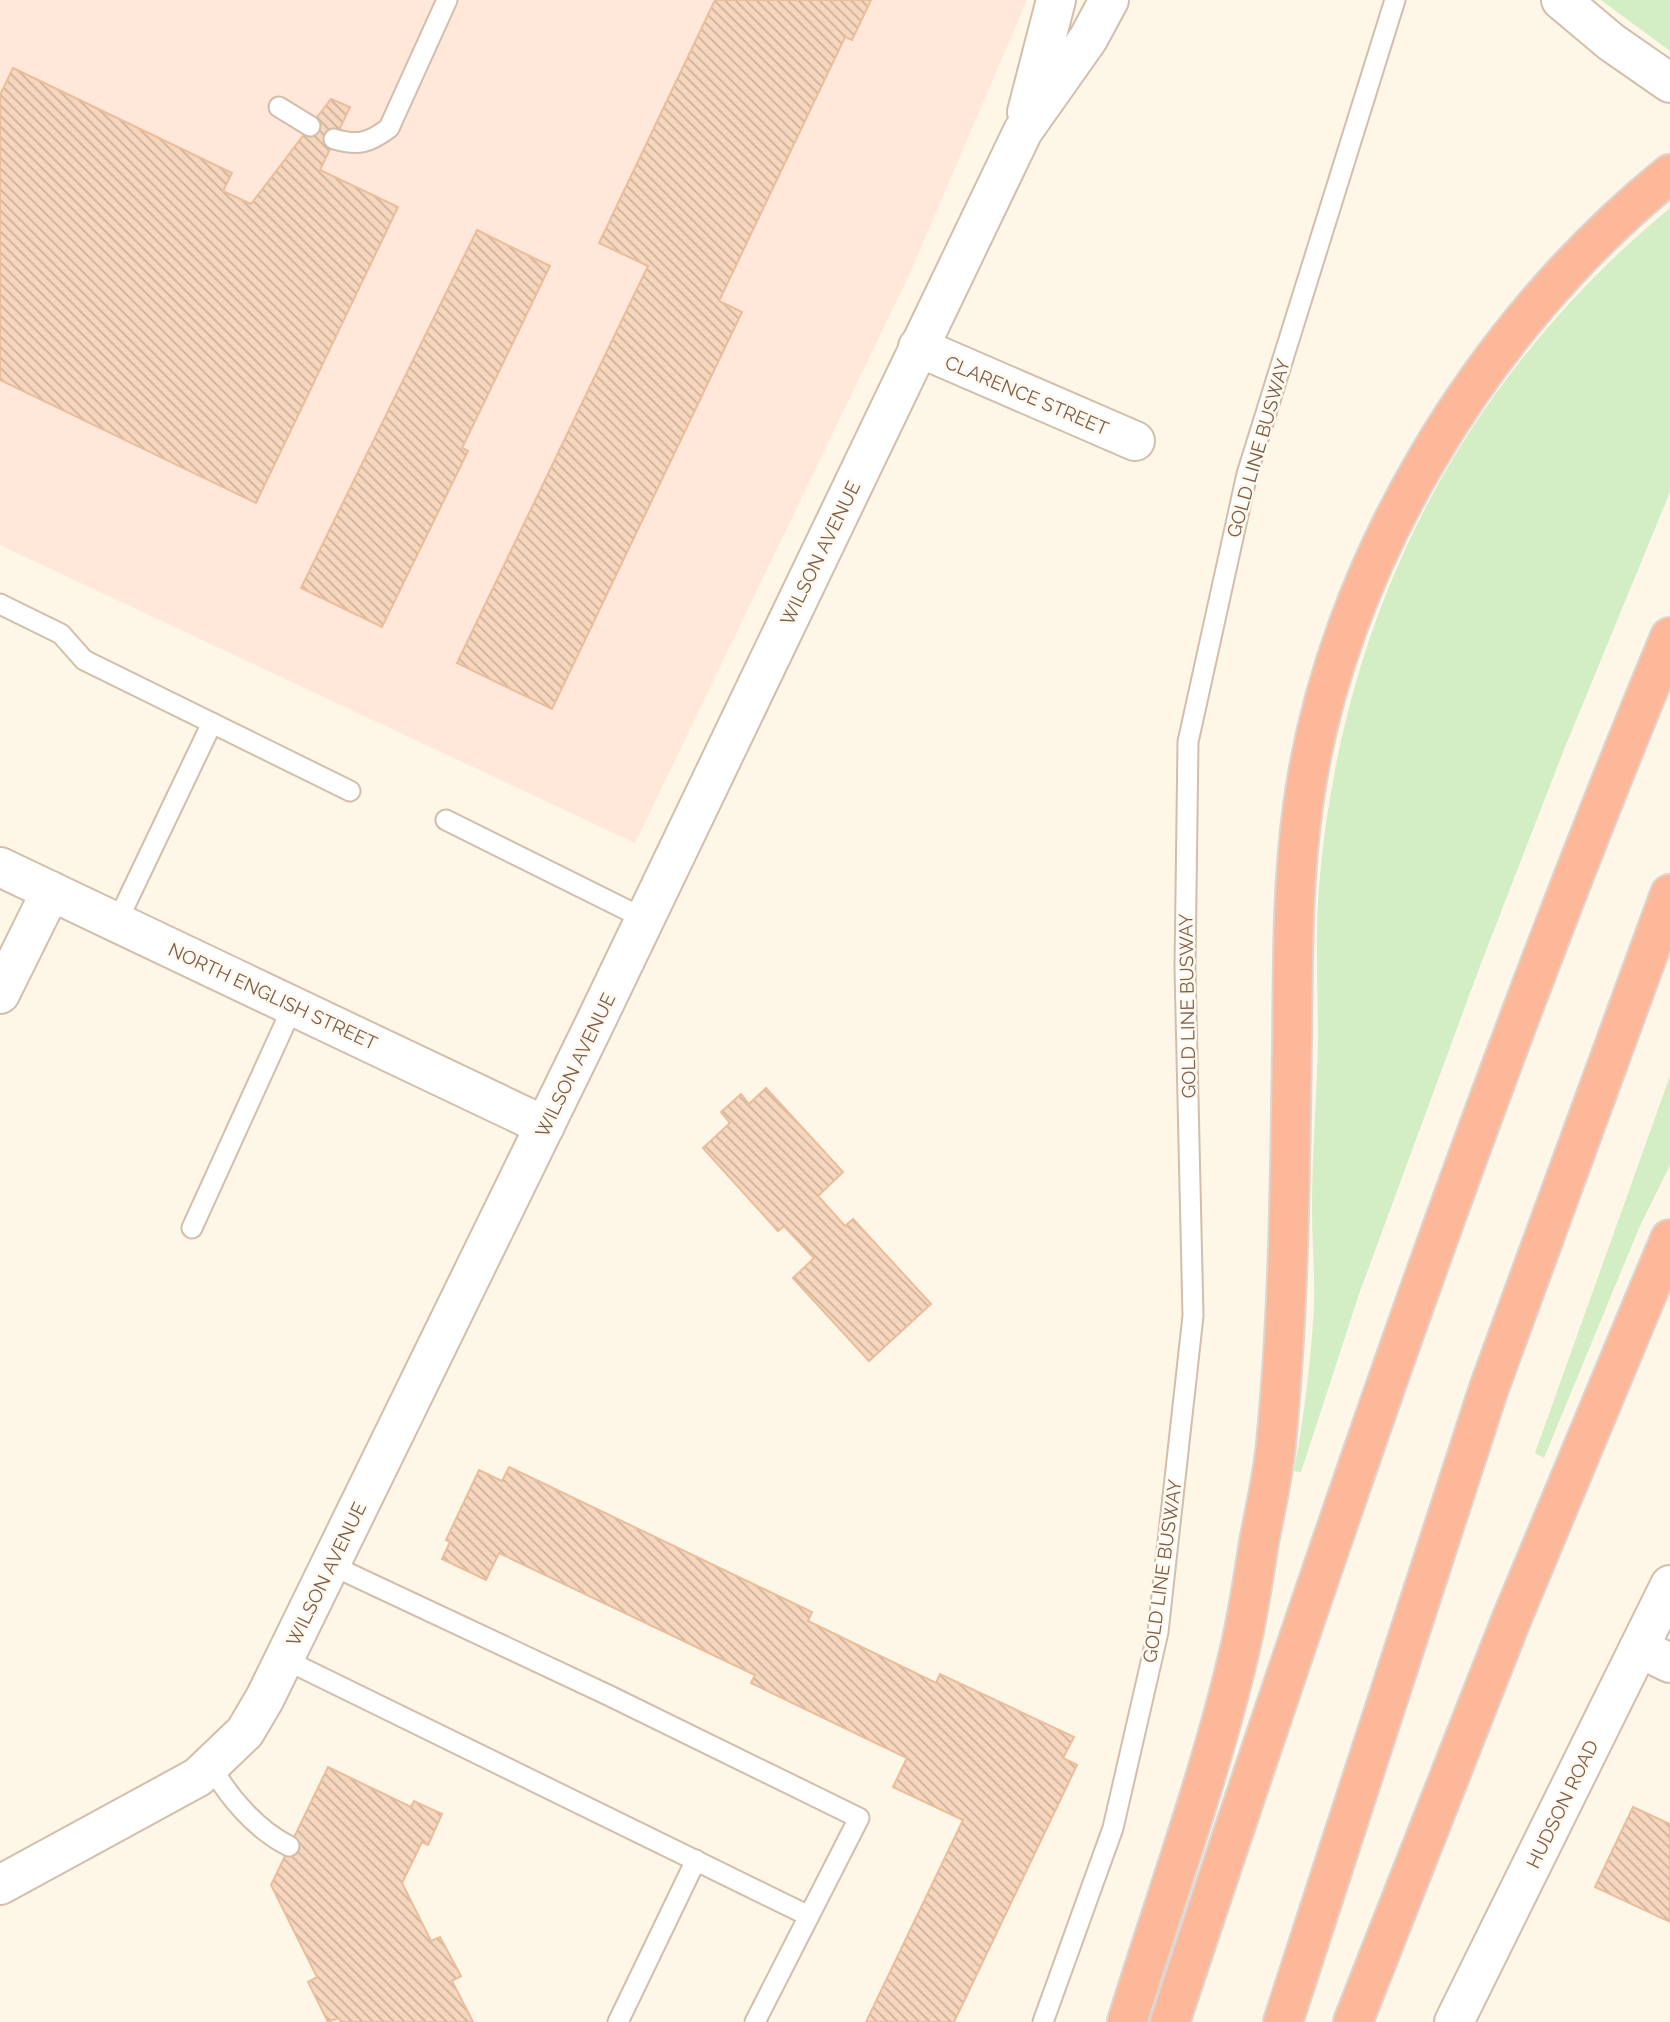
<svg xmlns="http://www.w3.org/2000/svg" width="1670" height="2022" font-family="Raleway,sans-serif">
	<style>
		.commercial { fill: #ffe7da }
		.grass { fill: #d3eec4 }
		.building { fill: url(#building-back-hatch); stroke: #eabd9b; stroke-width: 2 }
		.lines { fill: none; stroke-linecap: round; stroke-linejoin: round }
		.service-casing { stroke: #d2beab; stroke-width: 23 }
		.minor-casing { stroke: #d2beab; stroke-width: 42 }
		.tertiary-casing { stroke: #d2beab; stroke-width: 42 }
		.motorway-casing { stroke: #ddd5d0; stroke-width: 42 }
		.service { stroke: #fff; stroke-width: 19 }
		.minor { stroke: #fff; stroke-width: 38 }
		.tertiary { stroke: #fff; stroke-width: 38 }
		.motorway { stroke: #fdb89a; stroke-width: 38 }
		.labels { text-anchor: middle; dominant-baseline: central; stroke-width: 5; stroke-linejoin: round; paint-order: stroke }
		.street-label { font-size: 19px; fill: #7b5d49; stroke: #fff9ef }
	</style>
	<defs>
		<pattern id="building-back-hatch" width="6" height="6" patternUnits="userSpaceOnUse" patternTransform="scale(1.75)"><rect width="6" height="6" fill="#f6d6bc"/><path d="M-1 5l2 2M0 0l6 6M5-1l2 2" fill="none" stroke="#ccb19b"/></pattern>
	</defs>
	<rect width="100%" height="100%" fill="#fef6e7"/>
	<!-- commercial -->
	<path class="commercial" d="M0,0H1027L909,275L635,843L0,545Z"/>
	<!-- grass -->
	<g class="grass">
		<path d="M1601,0H1670V51Z"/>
		<path d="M1670,208V492L1563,752L1480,966L1359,1294L1301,1472L1294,1471C1304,1416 1311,1362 1314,1306C1315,1274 1312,1242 1312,1210C1312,1153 1317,1095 1318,1038C1318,988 1315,936 1319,886C1342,614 1459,383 1670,208Z"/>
		<path d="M1670,1076V1165L1639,1228L1544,1458L1535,1453Z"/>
	</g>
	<!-- building -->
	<g class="building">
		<path d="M715,0H871L852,40L845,37L719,301L742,312L552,709L457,663L648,266L599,243Z"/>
		<path d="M13,68L232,173L223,191L251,204L331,99L350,107L320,170L398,207L256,503L0,380V95Z"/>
		<path d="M477,230L550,266L462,448L468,451L382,627L301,588Z"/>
		<path d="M766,1088L843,1172L818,1196L845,1226L853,1219L931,1304L869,1361L793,1278L814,1258L784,1226L778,1231L703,1148L730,1123L721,1112L741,1094L749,1104Z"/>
		<path d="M509,1467L812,1612L808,1621L936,1683L940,1674L1074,1737L1063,1758L1077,1765L954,2022H866L963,1820L893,1787L907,1758L751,1683L755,1675L499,1553L486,1580L442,1559L450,1542L446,1540L479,1470L502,1481Z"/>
		<path d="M328,1767L411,1807L414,1801L442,1814L428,1845L422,1842L402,1883L431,1941L440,1937L461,1976L452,1981L473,2022H341L339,2018L328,2022L308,1982L317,1977L271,1885Z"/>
		<path d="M1633,1807L1670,1824V1922L1595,1887Z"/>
	</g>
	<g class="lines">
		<defs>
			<g id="service">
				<path d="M279,107L310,126"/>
				<path d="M334,139C358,146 369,143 389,128L447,0"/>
				<path d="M0,604L61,634L84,660L212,723"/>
				<path d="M446,820L645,919"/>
				<path d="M117,922L212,723L350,791"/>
				<path d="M192,1228L293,1006"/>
				<path d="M331,1565L610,1696L859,1818L755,2022"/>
				<path d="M284,1659L809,1916"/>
				<path d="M211,1766C229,1798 257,1830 289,1846"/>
				<path d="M618,2022L696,1860"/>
				<path d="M1043,2022L1113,1828L1158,1632L1193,1316L1185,968L1188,742L1247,474L1395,0"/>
			</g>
			<g id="minor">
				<path d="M918,347L1135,441"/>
				<path d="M0,867L545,1126"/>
				<path d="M0,994L51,891"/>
				<path d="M1639,1648L1670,1663"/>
				<path d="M1454,2022L1670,1585"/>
			</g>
			<g id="tertiary">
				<path d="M1561,0L1611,42L1670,83"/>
				<path d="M1027,112L1056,0"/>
				<path d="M0,1885L198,1777L245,1732L265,1698L594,1025L1023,131L1088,39L1109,0"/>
			</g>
			<g id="motorway">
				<path d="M1127,2022C1166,1896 1213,1769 1242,1640C1249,1608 1254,1575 1259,1542C1265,1510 1273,1477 1276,1444C1289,1311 1290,1178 1292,1045C1293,966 1292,886 1303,806C1335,566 1483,325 1670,174"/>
				<path d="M1170,2022C1325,1556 1481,1091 1670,637"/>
				<path d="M1283,2022L1489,1388L1670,894"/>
				<path d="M1353,2022L1512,1618L1670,1239"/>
			</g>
		</defs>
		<!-- service casing -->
		<use href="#service" class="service-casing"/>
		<!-- minor casing -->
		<use href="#minor" class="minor-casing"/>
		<!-- tertiary casing -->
		<use href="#tertiary" class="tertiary-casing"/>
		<!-- motorway casing -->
		<use href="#motorway" class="motorway-casing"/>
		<!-- service -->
		<use href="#service" class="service"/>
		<!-- minor -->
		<use href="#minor" class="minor"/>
		<!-- tertiary -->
		<use href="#tertiary" class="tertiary"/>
		<!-- motorway -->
		<use href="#motorway" class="motorway"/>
	</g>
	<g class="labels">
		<!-- street labels -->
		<g class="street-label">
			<text transform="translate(1027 395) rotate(23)">CLARENCE STREET</text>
			<text transform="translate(1258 448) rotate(-74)">GOLD LINE BUSWAY</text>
			<text transform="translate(820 553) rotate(-64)">WILSON AVENUE</text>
			<text transform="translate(273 996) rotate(25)">NORTH ENGLISH STREET</text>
			<text transform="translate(1187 1006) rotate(-91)">GOLD LINE BUSWAY</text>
			<text transform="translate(575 1065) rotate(-64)">WILSON AVENUE</text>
			<text transform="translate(1162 1571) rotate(-82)">GOLD LINE BUSWAY</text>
			<text transform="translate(326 1574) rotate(-64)">WILSON AVENUE</text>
			<text transform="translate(1562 1804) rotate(-64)">HUDSON ROAD</text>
		</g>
	</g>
</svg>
